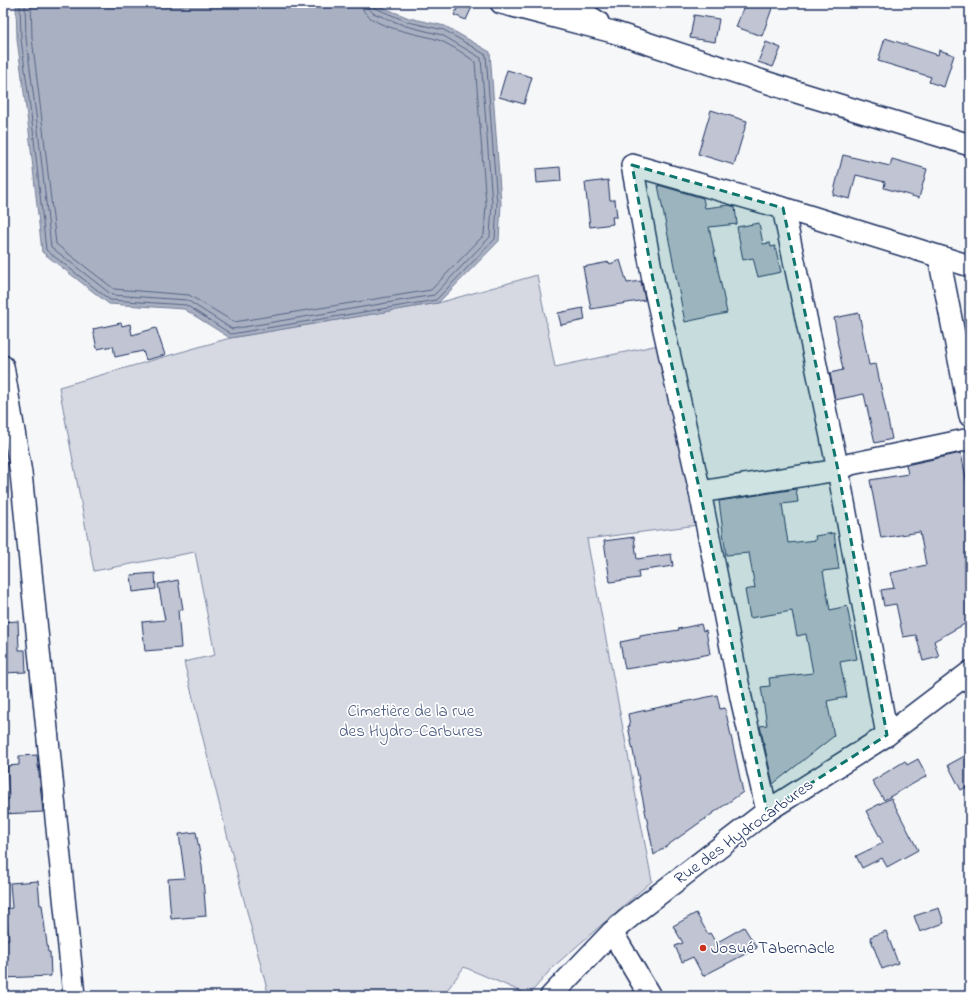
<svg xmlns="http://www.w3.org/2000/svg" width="973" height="999" font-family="'Indie Flower',sans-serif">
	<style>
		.green { fill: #d6d9e2; stroke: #7884a0 }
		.water { fill: #a9b0c1; stroke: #707c99 }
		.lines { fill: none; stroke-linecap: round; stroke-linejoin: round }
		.shore { stroke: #546386; stroke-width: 1 }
		.building { fill: #c0c4d3; stroke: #1b2f5e }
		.minor-casing { stroke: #1b2f5e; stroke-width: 24 }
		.minor { stroke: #fff; stroke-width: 21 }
		.marked { fill: #0f766e; fill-opacity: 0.2; stroke: #0f766e; stroke-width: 3; stroke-dasharray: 8 5; stroke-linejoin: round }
		.poi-dot { fill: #c8321e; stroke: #fff; stroke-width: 1.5 }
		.labels { text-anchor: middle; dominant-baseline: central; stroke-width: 3.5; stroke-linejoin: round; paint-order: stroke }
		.park-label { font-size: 17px; fill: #4a5a7f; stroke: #fff }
		.street-label { font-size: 17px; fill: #1b2f5e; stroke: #fff }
		.poi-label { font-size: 17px; fill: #1b2f5e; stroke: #fff; text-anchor: start }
	</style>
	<rect width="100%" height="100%" fill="#f6f7f9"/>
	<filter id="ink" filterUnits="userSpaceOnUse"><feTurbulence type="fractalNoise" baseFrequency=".025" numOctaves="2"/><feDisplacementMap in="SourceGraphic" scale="8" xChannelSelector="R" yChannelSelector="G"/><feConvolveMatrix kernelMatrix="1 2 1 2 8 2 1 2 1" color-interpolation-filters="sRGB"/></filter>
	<g filter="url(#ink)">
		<!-- green -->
		<path class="green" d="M537,275L555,367L663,344L698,525L587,539L652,881L553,967L529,995L464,967L443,996H283L268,993L221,811L184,662L215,655L195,552L94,571L59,387L230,338L438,303Z"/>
		<!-- water -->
		<path class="water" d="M16,3H372L409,18L445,26L490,52L501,203L499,241L438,303L230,338L184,309L109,304L42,252L29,131L17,39Z"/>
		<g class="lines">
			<!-- shore -->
			<g class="shore">
				<path d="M20,3L21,39L33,130L46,250L110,300L186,305L231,334L436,300L495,239L497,203L486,55L444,30L408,22L375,8L373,3"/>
				<path d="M25,3L26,38L38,130L51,247L112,295L187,300L232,329L434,295L490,237L492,203L481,58L442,35L406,26L373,13L369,9L367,3"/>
				<path d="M31,3L32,38L43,129L56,244L114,289L189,295L234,322L431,290L484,235L486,204L475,62C465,54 452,46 441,41C423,33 362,29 361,3"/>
			</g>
		</g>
		<!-- building -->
		<g class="building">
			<path d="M460,3H463L472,7L466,20L454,15Z"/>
			<path d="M745,3H774L762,36L736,27Z"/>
			<path d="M694,15L719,19L715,42L690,38Z"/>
			<path d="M885,38L938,55L939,50L954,55L944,87L929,82L931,77L878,61Z"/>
			<path d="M766,42L781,48L773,67L758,62Z"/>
			<path d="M507,70L532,77L524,104L499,97Z"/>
			<path d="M711,110L747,121L734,165L698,154Z"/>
			<path d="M843,155L890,166L892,159L927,169L919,198L884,188L885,182L856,175L850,199L833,195Z"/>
			<path d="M560,167L561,181L537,183L536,169Z"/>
			<path d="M608,180L610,200H615L617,217H612L613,224L590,227L585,183Z"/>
			<path d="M658,185L703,198L705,208L729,205L735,207L737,224L709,227L727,313L685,322Z"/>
			<path d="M759,223L763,244L770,243L771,247L775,246L781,272L758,277L753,258L743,260L737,227Z"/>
			<path d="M620,260L627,283L641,281L645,300L591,309L583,267L609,262L610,264Z"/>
			<path d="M583,308L585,320L561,325L558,313Z"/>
			<path d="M859,313L869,365L876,364L892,439L875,443L864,394L835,400L830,373L843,370L837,340H838L834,318Z"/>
			<path d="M121,323L122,326L130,324L132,335L156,328L165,355L146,360L143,351L115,357L113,346L97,349L93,329Z"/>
			<path d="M961,453L970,498V621L934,641L939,657L923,661L916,635L903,637L896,604L884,606L881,590L894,588L890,573L926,565L920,532L881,538L870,480L908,474L906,465Z"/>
			<path d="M796,489L798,502L782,504L788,543L816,540L815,536L834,533L839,569L823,571L830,610L847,606L857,659L840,662L847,697L827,701L834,736L773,784L760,726L767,725L761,687L770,686L769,678L813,673L806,634L797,636L792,611L750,618L745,590L755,588L749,553L726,555L719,501Z"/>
			<path d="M634,537L637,559L671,554L673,566L638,571L639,578L610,582L604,541Z"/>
			<path d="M155,573L156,589L133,592L131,575Z"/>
			<path d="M178,580L183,609L178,610L181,648L145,651L142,622L165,620L158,584Z"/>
			<path d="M18,621L19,650H25L26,672L3,673V622Z"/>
			<path d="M701,624L703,631L706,630L710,654L672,661V662L625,669L620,642L640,638V636L679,630L678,629Z"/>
			<path d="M717,695L720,709L725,708L743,792L654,855L628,726H630L628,714Z"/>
			<path d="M970,753V785L961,790L948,765Z"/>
			<path d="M37,755L43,812L4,814L3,800L9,799L7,766L19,765V756Z"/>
			<path d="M918,759L927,776L884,800L872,781L905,761L907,765Z"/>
			<path d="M891,798L918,850L887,867L882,858L862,868L856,856L883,843L866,811Z"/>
			<path d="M196,832L202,866L206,916L171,919L168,879L185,878L179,834Z"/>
			<path d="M38,881L40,905H42L48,952H50L51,976L3,978V940L9,939L5,909L12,908L10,883Z"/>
			<path d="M939,908L944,923L920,932L914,916Z"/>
			<path d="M696,913L708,934L710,933L716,943L744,927L757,948L703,976L693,957L682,962L675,946L683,943L673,926Z"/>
			<path d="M886,931L898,963L882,969L870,937Z"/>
		</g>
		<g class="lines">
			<defs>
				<g id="minor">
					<path d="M501,3L613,32L790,90L970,145"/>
					<path d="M568,3L598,22"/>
					<path d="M783,208L838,470L887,735"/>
					<path d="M939,257L970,416"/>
					<path d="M3,366L21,473L74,996"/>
					<path d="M700,492L838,470L851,464L970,439"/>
					<path d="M767,811L741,698L700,492L654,285L632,165L783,208L970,266"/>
					<path d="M612,932L650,996"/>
					<path d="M551,996L612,932L636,912L767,811L887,735L970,672"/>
				</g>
			</defs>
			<!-- minor casing -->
			<use href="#minor" class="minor-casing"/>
			<!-- minor -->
			<use href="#minor" class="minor"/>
		</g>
	</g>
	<!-- marked area -->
	<path class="marked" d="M632,165L783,208L838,470L887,735L767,811L700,492L654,285Z"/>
	<!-- markers -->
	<circle class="poi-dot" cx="703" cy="948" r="4"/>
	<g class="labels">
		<!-- park labels -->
		<g class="park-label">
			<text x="411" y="711">Cimetière de la rue<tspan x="411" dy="20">des Hydro-Carbures</tspan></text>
		</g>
		<!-- street labels -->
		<g class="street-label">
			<text transform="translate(744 832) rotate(-36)">Rue des Hydrocarbures</text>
		</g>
		<!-- poi labels -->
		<g class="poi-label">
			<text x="711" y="948">Josué Tabernacle</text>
		</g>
	</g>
	<!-- margin -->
	<rect width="973" height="999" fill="none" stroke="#fff" stroke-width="16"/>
	<rect x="8" y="8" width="957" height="983" fill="none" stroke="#1b2f5e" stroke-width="1.5" filter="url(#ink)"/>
</svg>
